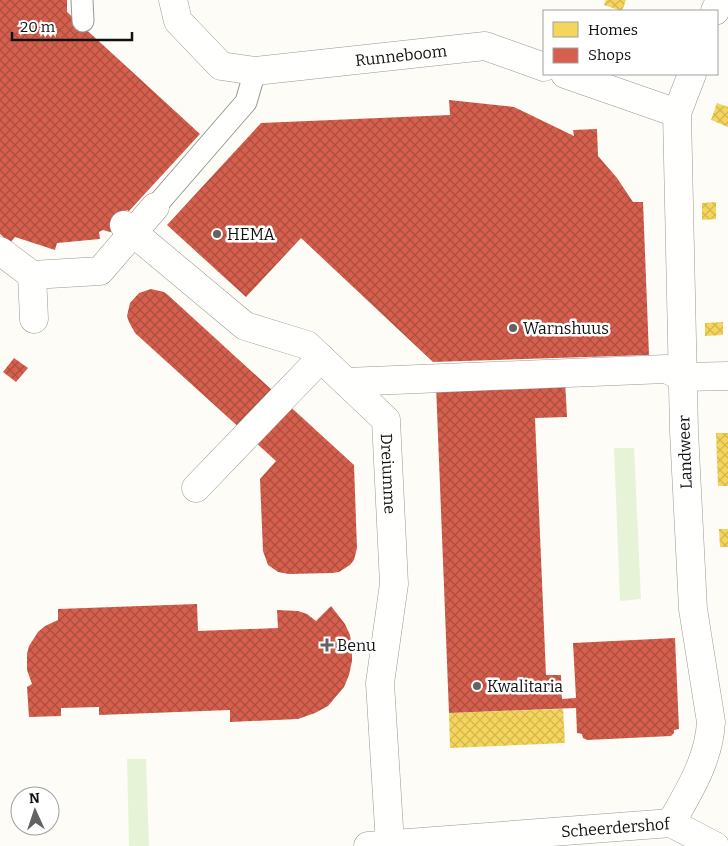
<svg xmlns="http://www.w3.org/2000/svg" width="728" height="846" font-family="Bitter,serif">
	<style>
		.grass { fill: #e7f3d7 }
		.homes { fill: url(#homes-cross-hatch) }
		.shops { fill: url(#shops-cross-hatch) }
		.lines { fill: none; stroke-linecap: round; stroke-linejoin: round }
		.lane-casing { stroke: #979795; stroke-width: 23 }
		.street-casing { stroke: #979795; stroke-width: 29 }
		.lane { stroke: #fffffe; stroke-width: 21 }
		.street { stroke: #fffffe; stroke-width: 28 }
		.poi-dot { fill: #646362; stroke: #fff; stroke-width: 2 }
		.labels { text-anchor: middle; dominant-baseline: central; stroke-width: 5; stroke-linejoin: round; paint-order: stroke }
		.street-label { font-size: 16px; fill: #111; stroke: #fff }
		.poi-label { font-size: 16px; fill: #111; stroke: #fff; text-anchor: start }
	</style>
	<defs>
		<pattern id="homes-cross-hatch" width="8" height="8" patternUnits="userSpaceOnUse" patternTransform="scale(1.25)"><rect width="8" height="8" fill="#f6d55c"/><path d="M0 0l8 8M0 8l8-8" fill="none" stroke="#d2b64f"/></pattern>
		<pattern id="shops-cross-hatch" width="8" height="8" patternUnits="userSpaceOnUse" patternTransform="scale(1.25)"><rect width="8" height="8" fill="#d6604d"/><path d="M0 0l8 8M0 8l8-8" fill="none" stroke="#ac4e3f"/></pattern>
	</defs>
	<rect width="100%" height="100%" fill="#fdfcf7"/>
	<!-- grass -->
	<g class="grass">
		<path d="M614,448H634L641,599L620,601Z"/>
		<path d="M127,759H146L149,846H129Z"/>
	</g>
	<!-- homes -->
	<g class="homes">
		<path d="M606,0H626L622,11L604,5Z"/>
		<path d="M717,103L728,107V127L711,120Z"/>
		<path d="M716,202V219L702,220V203Z"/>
		<path d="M723,322V335L705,336V323Z"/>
		<path d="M716,433H728V486H718Z"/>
		<path d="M719,529H728V547H720Z"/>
		<path d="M563,709L565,743L450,748L449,713Z"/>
	</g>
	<!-- shops -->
	<g class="shops">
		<path d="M0,0H67V12L200,134L129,211L126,210L127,218L118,230L110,232L103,230L99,232L100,239L57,243L55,250L15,237L10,243L0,234Z"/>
		<path d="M449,100L514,107L574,136L573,130L597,129L598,156L617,178L633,202H643L649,355L433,362L301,238L246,297L167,225L261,123L450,115Z"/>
		<path d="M151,289L164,292L168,295L354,465L357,548L354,560L350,565L339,572L332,573L289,574L278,572L268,565L263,551L260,479L276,461L135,333L129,322L127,316L130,303L139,293Z"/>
		<path d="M14,358L28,368L16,382L3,372Z"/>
		<path d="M565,380L567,417L535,418L546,675H561L562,699L576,698L573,643L675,638L679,729L674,730V733L671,736L587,740L583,738L582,734L577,733L576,708L449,713L436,385Z"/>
		<path d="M197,604L198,631L278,628L277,610L298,611L307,614L316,621L331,606L345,624L350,635L352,648V661L349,675L344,687L328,706L315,713L298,719L230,722V710L99,715V707L61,708V716L29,717L27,687L32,684L27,670V654L29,646L38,632L45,626L58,620V609Z"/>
	</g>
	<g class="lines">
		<defs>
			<g id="lane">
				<path d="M82,0L83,21"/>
				<path d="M155,207L246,102L255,71"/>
			</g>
			<g id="street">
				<path id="s1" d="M173,0L178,21L221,66L255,71L485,46L544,67"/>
				<path d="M715,11L720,0"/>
				<path d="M565,74L677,113"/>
				<path id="s2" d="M124,225L245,326L307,345L386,420L394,584L380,683L390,844"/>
				<path d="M0,251L32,275L100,271L155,207"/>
				<path d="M32,275L34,319"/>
				<path d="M346,382L666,369L683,377L728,376"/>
				<path d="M196,488L321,358"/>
				<path d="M671,823C689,791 709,760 711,722L693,609L684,431L677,113L692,74"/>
				<path id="s3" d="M368,846L671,823L715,846"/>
			</g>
		</defs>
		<!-- lane casing -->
		<use href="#lane" class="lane-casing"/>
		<!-- street casing -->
		<use href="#street" class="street-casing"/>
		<!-- lane -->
		<use href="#lane" class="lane"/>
		<!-- street -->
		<use href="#street" class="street"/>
	</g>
	<!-- markers -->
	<g class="poi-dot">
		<circle cx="217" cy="234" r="5"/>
		<circle cx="513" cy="328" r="5"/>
		<path d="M324.5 637.5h5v5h5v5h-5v5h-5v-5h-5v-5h5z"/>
		<circle cx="477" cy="686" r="5"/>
	</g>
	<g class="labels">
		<!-- street labels -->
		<g class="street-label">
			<text stroke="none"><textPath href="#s1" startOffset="265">Runneboom</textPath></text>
			<text transform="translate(685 452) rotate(-92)">Landweer</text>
			<text stroke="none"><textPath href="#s2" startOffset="385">Dreiumme</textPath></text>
			<text stroke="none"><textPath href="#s3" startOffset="248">Scheerdershof</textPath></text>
		</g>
		<!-- poi labels -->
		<g class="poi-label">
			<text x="227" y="234">HEMA</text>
			<text x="523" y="328">Warnshuus</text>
			<text x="337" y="645">Benu</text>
			<text x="487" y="686">Kwalitaria</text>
		</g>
	</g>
	<!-- legend -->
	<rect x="543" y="10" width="175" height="65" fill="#ffffff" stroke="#a0a0a0"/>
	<rect x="553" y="22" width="25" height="15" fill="#f6d55c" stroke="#a0a0a0"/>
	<text x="588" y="35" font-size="15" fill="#111111">Homes</text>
	<rect x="553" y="48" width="25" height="15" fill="#d6604d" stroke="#a0a0a0"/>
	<text x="588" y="60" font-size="15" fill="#111111">Shops</text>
	<!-- north arrow -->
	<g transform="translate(35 811) rotate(357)"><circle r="24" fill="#ffffff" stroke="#a0a0a0"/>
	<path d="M0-4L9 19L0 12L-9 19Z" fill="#646362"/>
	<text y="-8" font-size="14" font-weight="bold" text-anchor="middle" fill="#111111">N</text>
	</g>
	<!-- scale -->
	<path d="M12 32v8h120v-8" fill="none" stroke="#111111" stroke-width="2.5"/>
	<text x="20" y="32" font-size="15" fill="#111111" stroke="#ffffff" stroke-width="4" paint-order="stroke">20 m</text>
</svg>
